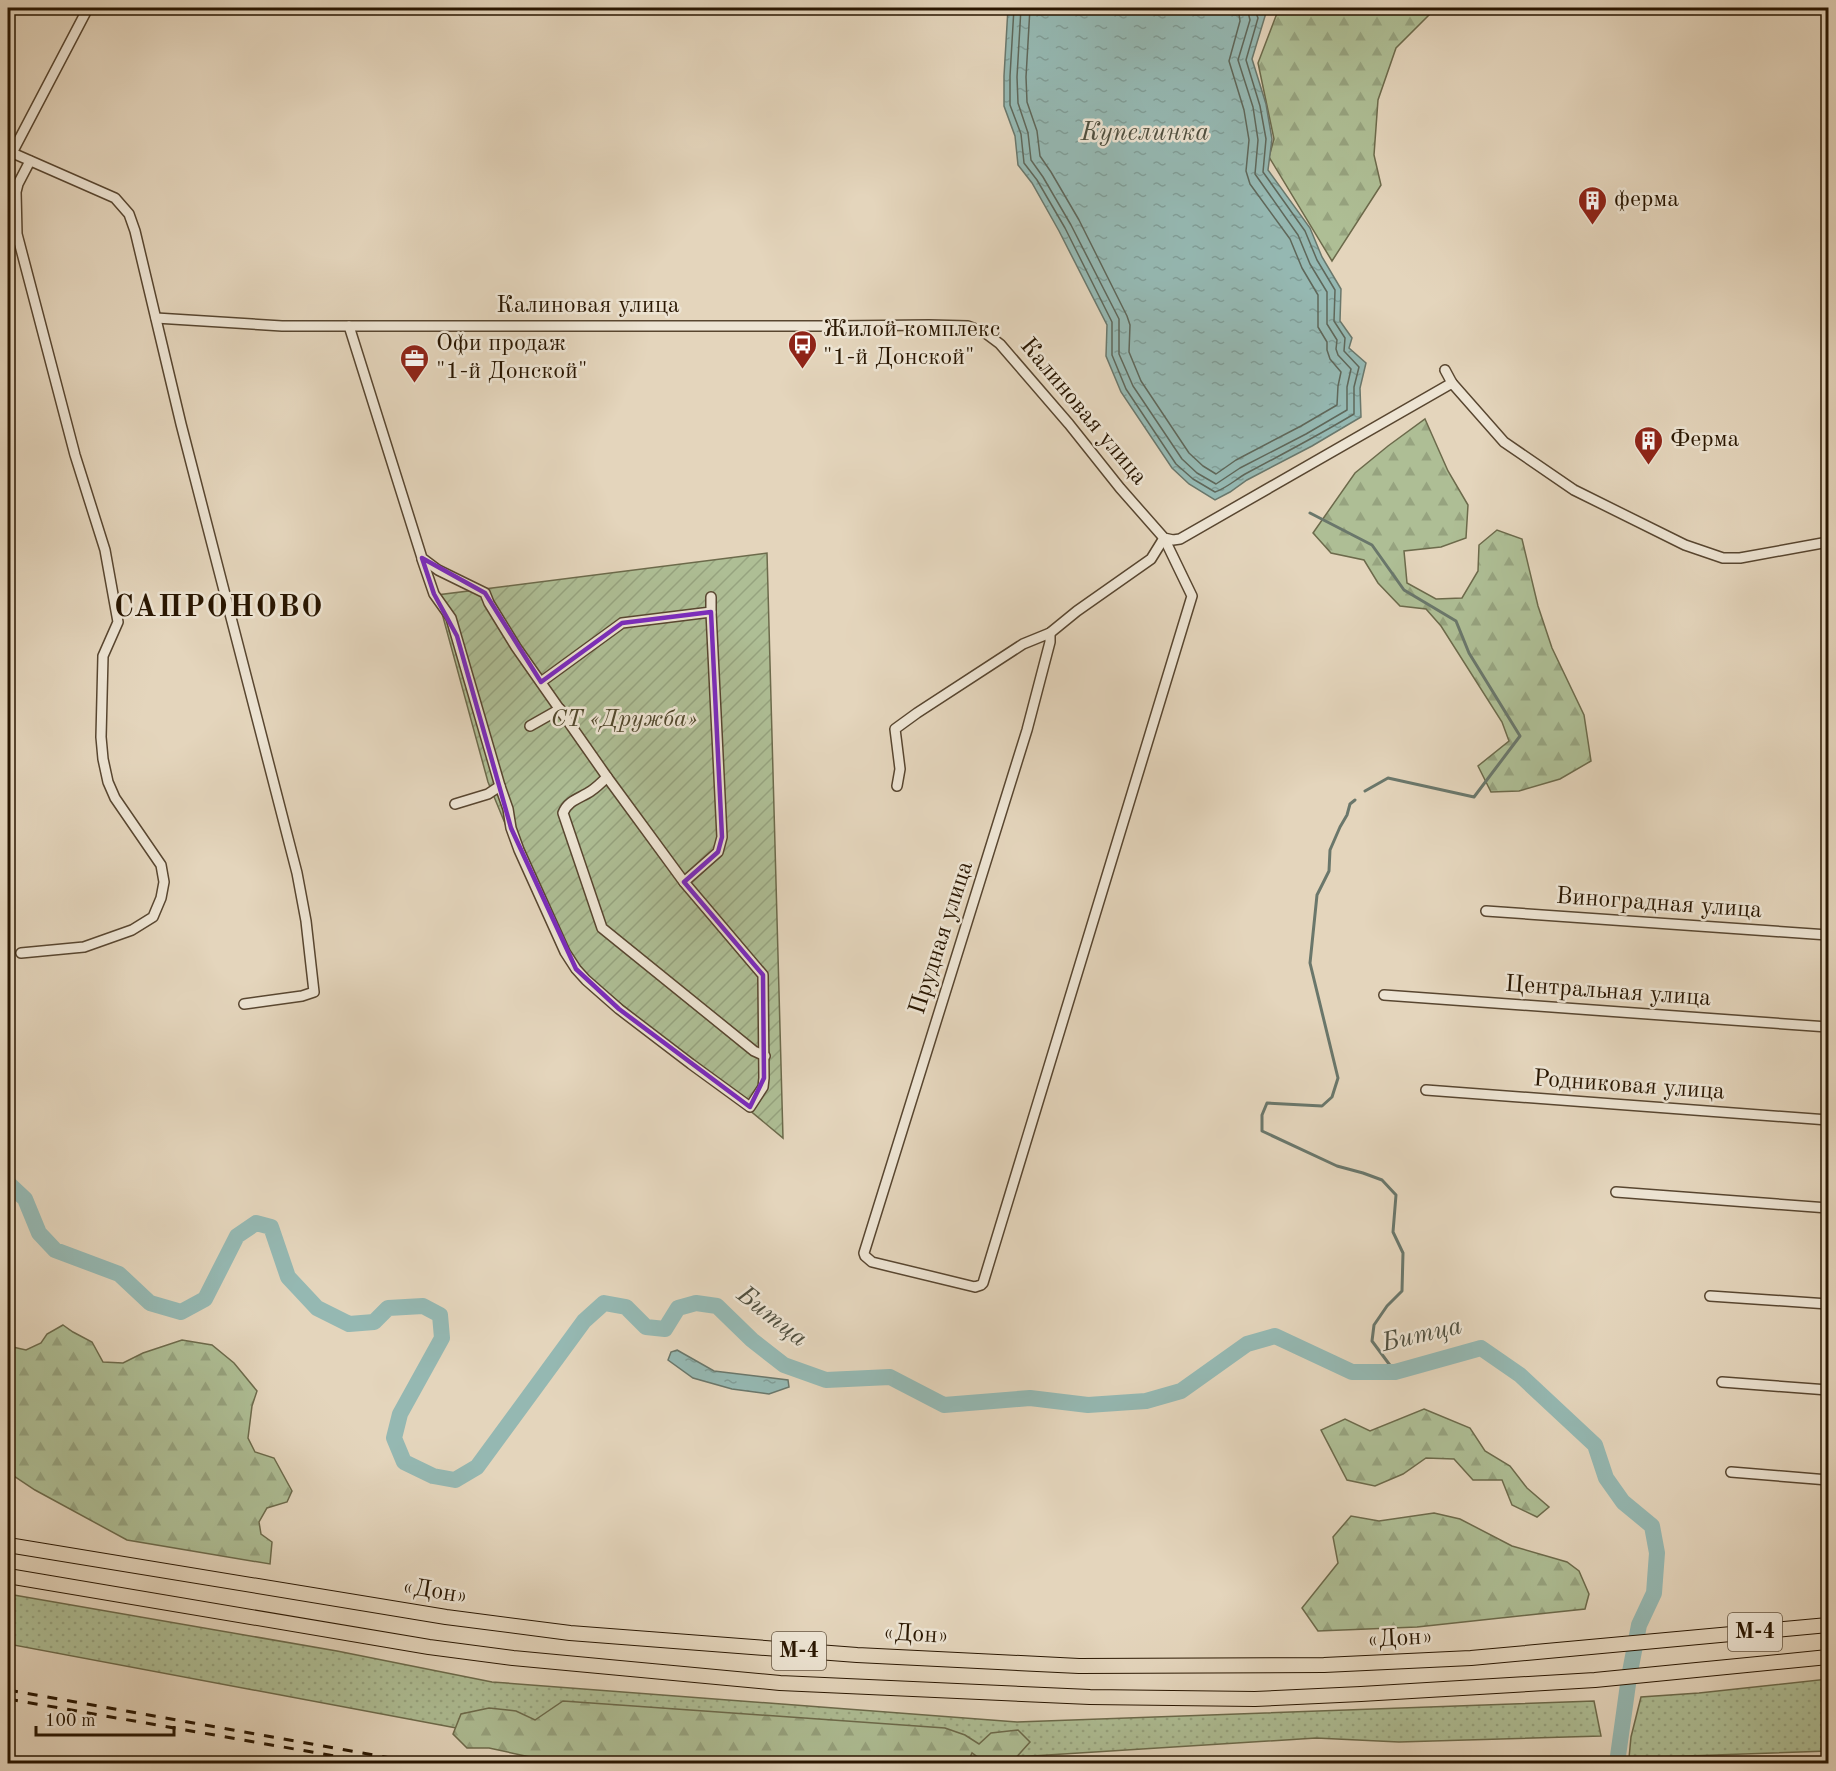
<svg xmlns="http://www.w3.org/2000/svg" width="1836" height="1771" font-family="'Old Standard TT',serif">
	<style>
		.grass { fill: url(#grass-dots); stroke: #6c6a4b; stroke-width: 1.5 }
		.forest { fill: url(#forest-firs); stroke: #6c6a4b; stroke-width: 1.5 }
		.garden { fill: url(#garden-furrows); stroke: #6c6a4b; stroke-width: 1.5 }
		.water { fill: url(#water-ripples); stroke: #6a776b; stroke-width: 1.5 }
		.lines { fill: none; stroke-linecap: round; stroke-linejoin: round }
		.shore { stroke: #5f675a; stroke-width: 1.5 }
		.stream { stroke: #6a776b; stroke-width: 3 }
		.river { stroke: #95b8b2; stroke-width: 16 }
		.minor-casing { stroke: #584630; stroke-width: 12 }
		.highway-casing { stroke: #291601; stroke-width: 16 }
		.minor { stroke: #ede4d3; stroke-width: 9 }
		.highway { stroke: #e4d5bc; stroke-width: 14 }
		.rail { stroke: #291601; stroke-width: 3; stroke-dasharray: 10 10; stroke-linecap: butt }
		.marked { fill: none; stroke: #7b2cbf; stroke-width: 4.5; stroke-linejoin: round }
		.labels { text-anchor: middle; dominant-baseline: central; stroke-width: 5; stroke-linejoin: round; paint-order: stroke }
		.shield { fill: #ede4d3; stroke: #645440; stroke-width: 1.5 }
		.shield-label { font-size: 22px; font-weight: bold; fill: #291601 }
		.poi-label { font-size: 24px; fill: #291601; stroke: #ede4d3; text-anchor: start }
		.street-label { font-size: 24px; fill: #291601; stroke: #ede4d3 }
		.park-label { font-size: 24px; font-style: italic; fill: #51482d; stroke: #ede4d3 }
		.water-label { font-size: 26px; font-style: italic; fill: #4f4f3f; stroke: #ede4d3 }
		.district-label { font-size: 30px; font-weight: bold; letter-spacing: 1.5px; fill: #291601; stroke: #ede4d3 }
	</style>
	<defs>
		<pattern id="grass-dots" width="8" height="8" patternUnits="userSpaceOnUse" patternTransform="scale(1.5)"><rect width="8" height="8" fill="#aebe95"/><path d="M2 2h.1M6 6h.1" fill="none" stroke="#96a37f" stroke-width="1.8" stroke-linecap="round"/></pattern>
		<pattern id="forest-firs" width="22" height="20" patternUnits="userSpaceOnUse" patternTransform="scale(1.5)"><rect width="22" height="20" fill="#aebe95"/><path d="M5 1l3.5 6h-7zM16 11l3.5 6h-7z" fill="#96a37f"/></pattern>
		<pattern id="garden-furrows" width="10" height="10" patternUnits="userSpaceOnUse" patternTransform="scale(1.5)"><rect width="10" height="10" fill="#aebe95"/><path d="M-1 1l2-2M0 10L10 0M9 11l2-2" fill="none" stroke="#96a37f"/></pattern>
		<pattern id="water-ripples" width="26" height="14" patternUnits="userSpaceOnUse" patternTransform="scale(1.5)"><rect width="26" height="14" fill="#95b8b2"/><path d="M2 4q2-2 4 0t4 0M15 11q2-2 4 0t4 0" fill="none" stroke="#809d97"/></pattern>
	</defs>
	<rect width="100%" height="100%" fill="#e4d5bc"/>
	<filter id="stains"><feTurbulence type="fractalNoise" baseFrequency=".00333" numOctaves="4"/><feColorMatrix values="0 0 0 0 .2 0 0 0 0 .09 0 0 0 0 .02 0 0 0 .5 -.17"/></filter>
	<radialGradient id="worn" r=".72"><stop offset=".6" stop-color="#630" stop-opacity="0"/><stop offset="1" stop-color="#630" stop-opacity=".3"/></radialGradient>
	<!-- grass -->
	<g class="grass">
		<path d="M8,1594L337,1651L492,1682L1017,1722L1594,1701L1601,1736L1399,1742L1316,1738L919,1763L880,1764L483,1733L8,1644Z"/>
		<path d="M1828,1679V1751L1629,1758L1631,1737L1641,1697L1699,1693Z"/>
	</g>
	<!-- forest -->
	<g class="forest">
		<path d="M1279,8H1436L1396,48L1378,100L1374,155L1381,185L1332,261L1269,157L1274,139L1258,63Z"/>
		<path d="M1425,419L1448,471L1468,505L1466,538L1441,547L1404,551L1407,583L1436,599L1462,598L1478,571L1479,545L1497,530L1522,539L1538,606L1552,648L1584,715L1591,761L1560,779L1519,791L1491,792L1478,766L1509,741L1502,722L1441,626L1426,609L1400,606L1378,583L1364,560L1331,553L1313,533L1355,473L1388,446Z"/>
		<path d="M63,1325L73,1332L92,1342L103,1362L123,1363L143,1353L182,1340L212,1345L234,1363L257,1391L252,1406L248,1438L255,1452L274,1458L292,1491L287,1502L267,1508L259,1522L261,1534L272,1542L270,1564L127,1540L35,1490L8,1472V1346L26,1350L41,1343L47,1334Z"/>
		<path d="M1424,1409L1470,1428L1485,1451L1510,1466L1527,1488L1549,1507L1537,1517L1512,1505L1502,1480H1473L1454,1459L1426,1458L1403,1474L1375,1486L1347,1480L1321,1430L1345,1419L1370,1431Z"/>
		<path d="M1434,1513L1460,1519L1512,1546L1567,1562L1579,1571L1589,1594L1585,1609L1417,1627L1318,1631L1302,1608L1338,1563L1333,1537L1351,1516L1379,1521Z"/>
		<path d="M563,1701L945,1728L965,1735L979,1744L991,1733L1018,1730L1030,1742L1012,1762L1005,1763H986L972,1753L967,1764H592L553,1762L489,1748H467L453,1734L461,1714L489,1708L516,1711L535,1720Z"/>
	</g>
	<!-- garden -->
	<path class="garden" d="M767,553L783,1138L579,969L520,860L488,782L437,595Z"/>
	<!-- water -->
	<g class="water">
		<path d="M1008,8H1256L1266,13L1252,59L1266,104L1272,139L1268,170L1310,228L1322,257L1341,289L1340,321L1352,338L1349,348L1366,363L1360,388L1361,417L1312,446L1247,480L1230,492L1215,500L1189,484L1172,468L1121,392L1106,356L1107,325L1059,231L1032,183L1018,165L1015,136L1004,106V76Z"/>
		<path d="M677,1350L714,1371L788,1380L789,1387L769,1394L732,1389L693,1378L668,1360L671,1352Z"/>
	</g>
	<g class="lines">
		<!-- shore -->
		<g class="shore">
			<path d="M1014,8L1010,76V105L1021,134L1024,163L1037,180L1065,228L1112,322V355L1126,389L1176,464L1193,479L1215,492C1227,488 1236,479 1247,473C1283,454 1319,435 1354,414V387L1359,367L1344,351L1345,338L1334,321L1335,290L1317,260L1305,231L1263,172L1266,139L1260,106L1246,60L1258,18L1254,8"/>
			<path d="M1021,8L1017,77L1018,103L1028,133L1031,160L1043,177L1071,225L1119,319V354L1133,386L1182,459L1197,473L1216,484L1240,468L1306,434L1347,410V387L1351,369L1338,355L1336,349L1337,340L1327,324V292L1310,264L1298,235L1255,174L1258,140L1253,107L1238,60L1250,20L1247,8"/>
			<path d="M1030,8L1026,77L1027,102L1037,131L1040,156L1051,172L1079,220L1127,316L1130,325L1129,352L1141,381L1189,453L1203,466L1216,474L1236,460L1301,426L1337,405L1338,386L1341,372L1330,359L1327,350V342L1318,327V295L1302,268L1290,239L1250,184L1246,171L1249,140L1244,110L1229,61L1240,21L1238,8"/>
		</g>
		<!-- stream -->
		<g class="stream">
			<path d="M1310,513L1372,545L1404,590L1456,621L1469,653L1520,736L1474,797L1388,778L1365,791"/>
			<path d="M1355,800L1350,804L1347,815L1340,827L1330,850L1329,871L1317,895L1310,963L1338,1078L1332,1097L1322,1106L1267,1103L1262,1115V1131L1337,1166L1363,1173L1382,1180L1396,1195L1393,1232L1403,1253L1402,1291L1387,1306L1374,1325L1372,1341L1395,1372"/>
		</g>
		<!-- river -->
		<path class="river" d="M8,1183L25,1199L39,1233L55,1250L119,1274L150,1303L181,1312L205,1299L237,1236L256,1223L271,1227L288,1277L317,1308L349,1324L374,1322L388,1308L423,1306L440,1315L442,1338L400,1414L394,1438L404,1462L433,1476L455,1480L477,1467L584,1321L604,1303L626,1307L646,1327L665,1329L678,1308L696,1303L717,1306L752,1340L784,1365L826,1380L890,1377L944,1405L1030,1398L1088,1405L1146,1401L1181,1391L1247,1344L1275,1336L1352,1372H1395L1481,1348L1520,1375L1595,1445L1606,1478L1623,1502L1652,1526L1657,1553L1654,1593L1639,1625L1629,1677L1618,1756"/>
		<defs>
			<g id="minor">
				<path d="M8,151L115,198L129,214L135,231L181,424L297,873L306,921L314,992L302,996L244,1004"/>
				<path d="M12,153L88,8"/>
				<path d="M156,318L282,326H837L929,325L968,326L984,332L1000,344L1069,424L1120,488L1164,538L1173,540L1180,539L1452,383L1504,442L1574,490L1685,545L1723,558H1740L1828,542"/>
				<path d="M349,326L422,558L438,570L485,593L489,603L516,647L607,777L684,882L763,975L764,1078L763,1087L750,1107L691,1064L619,1009L586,980L576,969L565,952L519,850L511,828L508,809L500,786L488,794L455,804"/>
				<path d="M1445,370L1452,383"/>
				<path d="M422,559L434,594L451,618L500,786"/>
				<path d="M1050,633V642L1027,730L864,1253L865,1256L872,1262L975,1287L981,1285L983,1283L1192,596L1164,538"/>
				<path d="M541,682L622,623L711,612V597"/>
				<path d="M530,726L560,709"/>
				<path d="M607,777C602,782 597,787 591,791C581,798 568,800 563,813L602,928L754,1051L765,1056"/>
				<path d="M897,786L900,769L895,729L917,713L1023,644L1050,633L1077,611L1151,559L1164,538"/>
				<path d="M684,882L718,852L722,837L711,612"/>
				<path d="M1486,911L1828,935"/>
				<path d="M21,953L84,947L132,930L153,917L161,898L164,882L161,865L115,798L108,782L103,759L101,737L103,656L118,622L105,550L75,455L17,234L16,192L18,184L30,161"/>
				<path d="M1384,995L1828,1027"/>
				<path d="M1426,1090L1828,1120"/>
				<path d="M1616,1192L1828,1208"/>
				<path d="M1710,1296L1828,1304"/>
				<path d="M1722,1382L1828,1390"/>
				<path d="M1731,1472L1828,1480"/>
			</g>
			<g id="highway">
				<path d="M8,1545L446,1617L570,1633L857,1655L1079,1666L1324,1665L1471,1658L1828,1625"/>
				<path d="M8,1576L429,1647L513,1658L780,1683L1090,1697L1255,1699L1361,1694L1595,1680L1828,1657"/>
			</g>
		</defs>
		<!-- minor casing -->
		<use href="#minor" class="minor-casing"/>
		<!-- highway casing -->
		<use href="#highway" class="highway-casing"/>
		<!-- minor -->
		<use href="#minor" class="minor"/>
		<!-- highway -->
		<use href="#highway" class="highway"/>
		<!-- rail -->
		<g class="rail">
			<path d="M8,1690L425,1764"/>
			<path d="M8,1699L369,1762"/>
			<path d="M1788,1764L1828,1762"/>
		</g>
	</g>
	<!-- marked area -->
	<path class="marked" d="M422,558L485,593L541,682L622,623L711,612L722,837L718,852L684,882L763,975L764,1078L750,1107L619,1009L576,969L511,828L457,636L434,594Z"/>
	<!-- icons -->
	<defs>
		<symbol id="building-pin" viewBox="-11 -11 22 30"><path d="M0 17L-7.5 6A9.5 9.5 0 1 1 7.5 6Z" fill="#8f2418" stroke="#ede4d3"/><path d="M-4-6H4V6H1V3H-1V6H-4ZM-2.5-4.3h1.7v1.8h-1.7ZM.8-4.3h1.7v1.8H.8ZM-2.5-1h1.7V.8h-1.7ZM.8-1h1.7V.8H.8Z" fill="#fff"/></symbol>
		<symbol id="bus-pin" viewBox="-11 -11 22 30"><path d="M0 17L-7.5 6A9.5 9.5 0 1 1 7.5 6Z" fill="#8f2418" stroke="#ede4d3"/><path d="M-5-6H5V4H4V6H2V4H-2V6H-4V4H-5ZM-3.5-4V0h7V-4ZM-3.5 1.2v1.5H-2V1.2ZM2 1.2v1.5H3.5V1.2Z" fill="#fff"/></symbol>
		<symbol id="office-pin" viewBox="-11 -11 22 30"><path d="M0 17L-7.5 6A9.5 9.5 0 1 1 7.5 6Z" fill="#8f2418" stroke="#ede4d3"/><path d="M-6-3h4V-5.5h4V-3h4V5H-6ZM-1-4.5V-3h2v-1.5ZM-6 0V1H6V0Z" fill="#fff"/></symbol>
	</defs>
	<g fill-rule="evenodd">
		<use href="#building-pin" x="1576" y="184" width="33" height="45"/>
		<use href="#bus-pin" x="786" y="328" width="33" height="45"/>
		<use href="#office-pin" x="398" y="342" width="33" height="45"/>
		<use href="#building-pin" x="1632" y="424" width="33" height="45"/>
	</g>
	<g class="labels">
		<!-- shield labels -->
		<g class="shield">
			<rect x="1728" y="1613" width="54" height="38" rx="4.5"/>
			<rect x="772" y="1632" width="54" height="38" rx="4.5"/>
		</g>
		<g class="shield-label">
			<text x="1755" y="1632">М-4</text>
			<text x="799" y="1651">М-4</text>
		</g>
		<!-- poi labels -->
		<g class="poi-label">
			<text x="1614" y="200">ферма</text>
			<text x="823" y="330">Жилой комплекс<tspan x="823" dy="28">"1-й Донской"</tspan></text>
			<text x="436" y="344">Офи продаж<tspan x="436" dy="28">"1-й Донской"</tspan></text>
			<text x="1670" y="440">Ферма</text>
		</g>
		<!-- street labels -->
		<g class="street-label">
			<text x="588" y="306">Калиновая улица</text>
			<text transform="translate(1083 412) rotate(50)">Калиновая улица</text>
			<text transform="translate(1659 904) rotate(4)">Виноградная улица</text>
			<text transform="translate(942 938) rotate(-72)">Прудная улица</text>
			<text transform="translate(1608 992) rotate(4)">Центральная улица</text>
			<text transform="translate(1629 1086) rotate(4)">Родниковая улица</text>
			<text transform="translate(435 1592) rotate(9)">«Дон»</text>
			<text transform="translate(916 1635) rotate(3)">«Дон»</text>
			<text transform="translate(1400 1639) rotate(-3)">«Дон»</text>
		</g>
		<!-- park labels -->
		<g class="park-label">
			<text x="624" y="720">СТ «Дружба»</text>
		</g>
		<!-- water labels -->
		<g class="water-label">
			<text x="1145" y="133">Купелинка</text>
			<text transform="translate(772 1317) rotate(38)">Битца</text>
			<text transform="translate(1422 1335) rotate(-13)">Битца</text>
		</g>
		<!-- district labels -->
		<g class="district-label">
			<text x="219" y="608">САПРОНОВО</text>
		</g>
	</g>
	<!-- margin -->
	<rect width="1836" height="1771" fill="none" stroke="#e4d5bc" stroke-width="30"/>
	<rect x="9" y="9" width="1818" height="1753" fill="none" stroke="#291601" stroke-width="3"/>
	<rect x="15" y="15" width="1806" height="1741" fill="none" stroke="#291601" stroke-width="1.5"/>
	<!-- scale -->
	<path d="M36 1726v9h138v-9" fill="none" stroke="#291601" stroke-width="3"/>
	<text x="45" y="1726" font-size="18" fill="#291601" stroke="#ede4d3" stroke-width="4.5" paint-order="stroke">100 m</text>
	<rect width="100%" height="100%" filter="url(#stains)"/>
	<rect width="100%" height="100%" fill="url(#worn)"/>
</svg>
